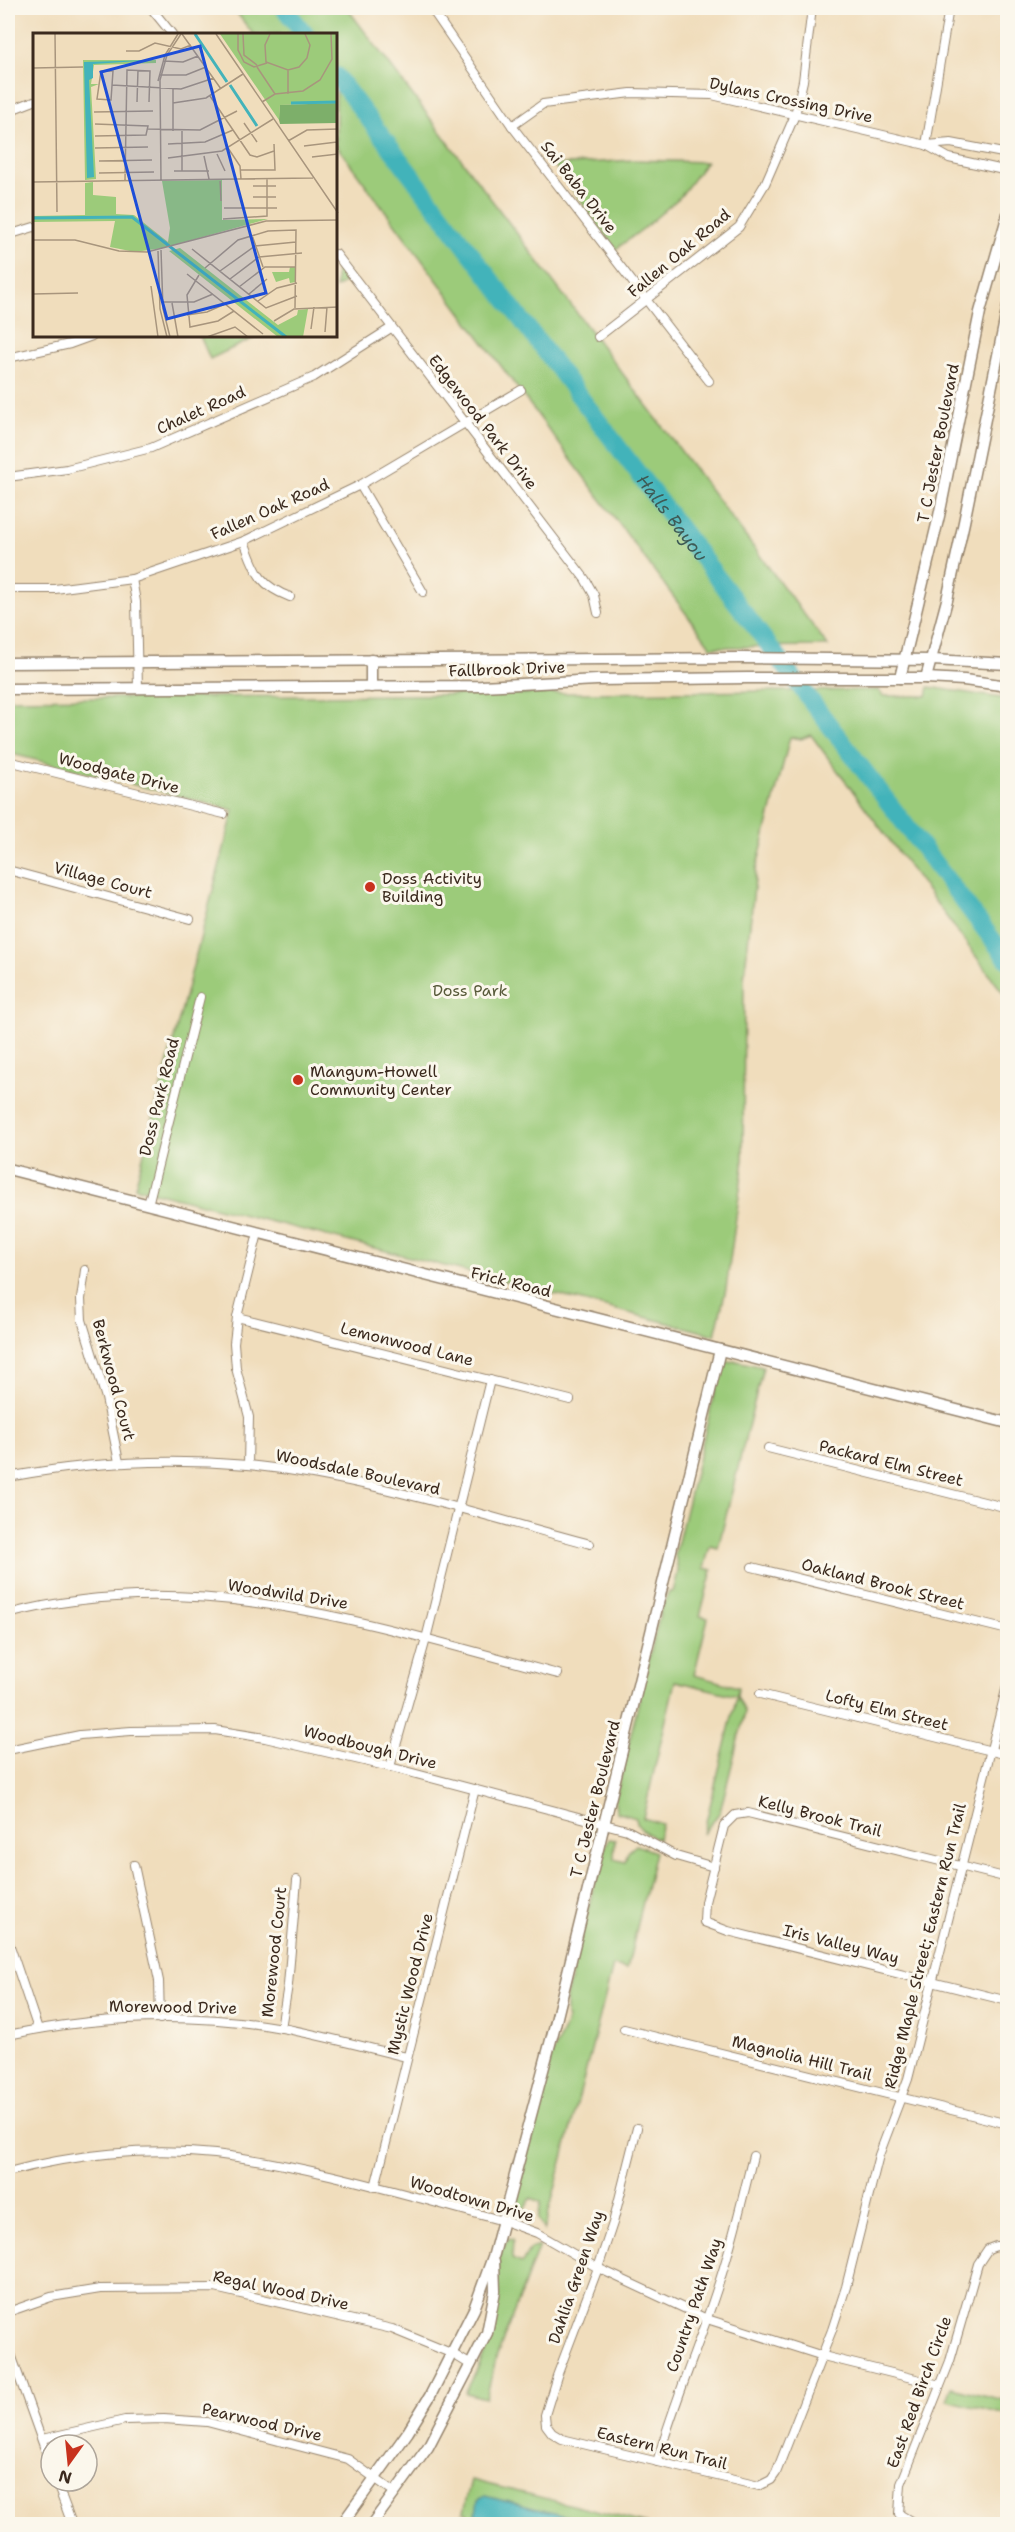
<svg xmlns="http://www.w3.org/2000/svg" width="1015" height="2532" font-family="'Shantell Sans',sans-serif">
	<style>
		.green { fill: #9ccb7a; stroke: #6c7a4c; stroke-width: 1.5 }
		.water { fill: #43b3ba; stroke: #3f6e6c; stroke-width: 1.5 }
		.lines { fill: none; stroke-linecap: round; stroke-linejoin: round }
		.river { stroke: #43b3ba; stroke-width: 18 }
		.minor-casing { stroke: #96846d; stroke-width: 10 }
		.tertiary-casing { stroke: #96846d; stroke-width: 13 }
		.secondary-casing { stroke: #96846d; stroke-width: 13 }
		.minor { stroke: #fff; stroke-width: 8 }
		.tertiary { stroke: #fff; stroke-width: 10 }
		.secondary { stroke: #fff; stroke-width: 10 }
		.poi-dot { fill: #c8321e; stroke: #fbf7ec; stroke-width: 2 }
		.labels { text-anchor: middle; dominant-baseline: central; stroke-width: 6; stroke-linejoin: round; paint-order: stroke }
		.street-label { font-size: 16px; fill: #3b2a1e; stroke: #fbf7ec }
		.poi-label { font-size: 16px; fill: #3b2a1e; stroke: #fbf7ec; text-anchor: start }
		.park-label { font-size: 16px; fill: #585a3a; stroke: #fbf7ec }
		.water-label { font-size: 18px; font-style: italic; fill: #3e5a55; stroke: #fbf7ec }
		.inset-river { fill: none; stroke: #43b3ba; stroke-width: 3 }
		.inset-road { fill: none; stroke: #a8957d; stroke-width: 1.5 }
		.view { fill: #1d4ed8; fill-opacity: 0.15; stroke: #1d4ed8; stroke-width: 3 }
		.inset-edge { fill: none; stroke: #3b2a1e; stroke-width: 3 }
	</style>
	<rect width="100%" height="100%" fill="#fbf7ec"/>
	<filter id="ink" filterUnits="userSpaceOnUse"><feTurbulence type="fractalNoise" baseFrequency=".0167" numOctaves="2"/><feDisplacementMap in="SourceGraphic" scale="12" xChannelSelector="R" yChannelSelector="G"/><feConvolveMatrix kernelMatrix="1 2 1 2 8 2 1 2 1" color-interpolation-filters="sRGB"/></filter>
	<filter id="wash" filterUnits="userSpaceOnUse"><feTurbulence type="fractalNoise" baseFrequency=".008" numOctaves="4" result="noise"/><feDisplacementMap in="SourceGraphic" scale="24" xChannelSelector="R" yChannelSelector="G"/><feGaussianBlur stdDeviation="1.35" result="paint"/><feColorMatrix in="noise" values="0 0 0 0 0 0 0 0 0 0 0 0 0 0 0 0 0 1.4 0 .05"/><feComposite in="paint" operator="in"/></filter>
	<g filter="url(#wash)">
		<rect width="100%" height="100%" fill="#f0ddbc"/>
		<!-- green -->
		<g class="green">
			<path d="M233,8H347L828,646L711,647L336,145V34H253Z"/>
			<path d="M634,160L706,162L680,197L644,228L616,249L554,165Z"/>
			<path d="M336,261L350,278L336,288Z"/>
			<path d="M200,336H258L210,359Z"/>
			<path d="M929,687L1007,699V998L811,735L801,739L790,737L756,870L744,979L743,1167L726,1289L715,1335L135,1187L234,810L8,753V699L878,690L883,696H927Z"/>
			<path d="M737,1361L763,1367L718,1548L710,1546L704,1568L712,1570L700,1616L708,1618L694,1675L738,1687L737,1696L745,1712L720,1812L703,1834L737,1696L675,1681L643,1818L662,1824L658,1839C648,1834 637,1830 636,1818L616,1812L615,1800L661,1609L669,1592H673L678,1572L675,1554L721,1367L726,1362Z"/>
			<path d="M609,1839L615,1840L614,1859L625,1862L628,1852L636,1845L655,1852L627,1969L613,1966L544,2231L538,2219L541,2202L531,2198L524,2210L517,2206L516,2200L551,2057C557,2042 564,2034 568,2018L566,2017V1997L602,1853Z"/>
			<path d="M508,2239L513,2240L512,2259L522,2263L530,2249L539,2246L496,2359L486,2398L465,2393C475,2374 486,2355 491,2333C497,2303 490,2265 508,2239Z"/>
			<path d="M952,2387L1007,2401V2415L947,2400Z"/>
			<path d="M471,2480L648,2524H464L467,2513L463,2512Z"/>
		</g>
		<!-- water -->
		<path class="water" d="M485,2496L598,2524C572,2525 491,2532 476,2513L478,2501Z"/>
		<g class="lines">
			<!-- river -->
			<g class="river">
				<path d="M284,8L305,34"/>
				<path id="s1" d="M336,76L1008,960"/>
			</g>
		</g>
	</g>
	<g filter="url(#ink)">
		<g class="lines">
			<defs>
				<g id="minor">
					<path d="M151,8L172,34"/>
					<path d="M431,8L512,126L709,381"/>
					<path d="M8,111L34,101"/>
					<path d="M512,126L543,104L631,93L712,95L926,145L949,158L1008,171"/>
					<path d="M926,145L949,8"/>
					<path d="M927,145L951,143L1008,154"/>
					<path d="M8,235L34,227"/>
					<path d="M336,254L585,579L594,595L598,613"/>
					<path d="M598,337L739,227L765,184L795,115L803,81L812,8"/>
					<path d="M8,358L70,344L92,336"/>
					<path d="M8,477L67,469L151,448L314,377L391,328"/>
					<path d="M360,485L423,592"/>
					<path d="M244,541C255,570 258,585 290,597"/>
					<path d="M132,579L136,602L138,688"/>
					<path d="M8,589H55L132,579L244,541L360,485L521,390"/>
					<path d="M8,761L224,814"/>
					<path d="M8,870L190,919"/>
					<path d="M148,1205L200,997"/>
					<path d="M85,1270L81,1299L82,1320L106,1398L119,1462"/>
					<path d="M237,1317L570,1400"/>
					<path d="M768,1448L1008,1508"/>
					<path d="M248,1465L249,1417L236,1368L234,1343L237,1317L258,1233"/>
					<path d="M8,1477C87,1462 167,1458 248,1465C360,1476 481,1515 590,1544"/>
					<path d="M752,1567L1008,1630"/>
					<path d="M8,1614C195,1564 377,1626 558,1674"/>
					<path d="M760,1694L1008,1755"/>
					<path d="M8,1750L80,1735L131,1731L215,1730L265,1738L390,1767L627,1830L676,1856L714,1867"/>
					<path d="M390,1767L426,1639L490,1380"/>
					<path d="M134,1865L159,1981L160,2019"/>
					<path d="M1008,1878L748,1813L735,1815L724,1826L705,1902L704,1922L728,1931L1008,2001"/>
					<path d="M8,1940L38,2029"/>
					<path d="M281,2028L288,1985L297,1880"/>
					<path d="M624,2029L1008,2124"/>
					<path d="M8,2035C97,2016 191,2012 282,2028C324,2036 365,2047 407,2057"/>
					<path d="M637,2128L613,2223L598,2268L557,2376L545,2415L546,2425L552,2433L562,2439L759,2486L771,2480L776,2473L832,2330L846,2287L879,2155L908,2079L1008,1682"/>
					<path d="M8,2172C74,2154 147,2147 215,2154C313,2166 409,2196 504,2221L537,2233L598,2268L707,2319L823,2356L940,2385"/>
					<path d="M375,2187L475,1789"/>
					<path d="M8,2312L51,2297L100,2289L215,2288L392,2329L453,2354L471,2365"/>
					<path d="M8,2346L51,2466"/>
					<path d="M42,2439L125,2420L164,2419L207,2422L348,2459L394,2492"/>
					<path d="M657,2462C674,2403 698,2347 717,2289C732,2245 742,2200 753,2156"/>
					<path d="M56,2481L72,2524"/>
					<path d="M916,2524L899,2514L901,2484L950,2361L978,2264L988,2249L996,2246L1008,2248"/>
				</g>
				<g id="tertiary">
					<path d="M900,678L939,516L980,312L1008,214"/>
					<path d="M926,678L947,600L964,522L1008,306"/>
					<path d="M8,1169L1008,1423"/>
					<path d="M342,2524L408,2432L430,2396L474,2309L494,2254L555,2025L720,1350"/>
					<path d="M372,2524L428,2447L487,2333L495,2291L494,2261"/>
				</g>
				<g id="secondary">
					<path d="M8,663L741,658L932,660L1008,664"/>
					<path d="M371,687V660"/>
					<path d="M8,689L481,686L597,680L747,678H926L964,680L1008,686"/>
				</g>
			</defs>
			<!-- minor casing -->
			<use href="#minor" class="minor-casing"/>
			<!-- tertiary casing -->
			<use href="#tertiary" class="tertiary-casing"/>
			<!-- secondary casing -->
			<use href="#secondary" class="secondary-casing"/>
			<!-- minor -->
			<use href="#minor" class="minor"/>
			<!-- tertiary -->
			<use href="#tertiary" class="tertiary"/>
			<!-- secondary -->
			<use href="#secondary" class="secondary"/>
		</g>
	</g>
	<!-- markers -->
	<g class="poi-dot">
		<circle cx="370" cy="887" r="6"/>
		<circle cx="298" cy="1080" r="6"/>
	</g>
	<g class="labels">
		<!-- street labels -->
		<g class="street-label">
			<text transform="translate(791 100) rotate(12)">Dylans Crossing Drive</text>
			<text transform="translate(579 187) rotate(52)">Sai Baba Drive</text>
			<text transform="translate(679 253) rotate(-40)">Fallen Oak Road</text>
			<text transform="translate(201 410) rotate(-24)">Chalet Road</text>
			<text transform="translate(483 422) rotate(52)">Edgewood Park Drive</text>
			<text transform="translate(938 443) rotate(-79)">T C Jester Boulevard</text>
			<text transform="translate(270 509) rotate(-24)">Fallen Oak Road</text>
			<text transform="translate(507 669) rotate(-2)">Fallbrook Drive</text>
			<text transform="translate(119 773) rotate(14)">Woodgate Drive</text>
			<text transform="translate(103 880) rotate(15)">Village Court</text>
			<text transform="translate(159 1097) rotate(-76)">Doss Park Road</text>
			<text transform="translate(511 1282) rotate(14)">Frick Road</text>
			<text transform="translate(407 1344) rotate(14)">Lemonwood Lane</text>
			<text transform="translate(114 1380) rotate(75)">Berkwood Court</text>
			<text transform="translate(891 1463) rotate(14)">Packard Elm Street</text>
			<text transform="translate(358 1472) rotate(12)">Woodsdale Boulevard</text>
			<text transform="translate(883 1584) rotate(14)">Oakland Brook Street</text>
			<text transform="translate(288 1594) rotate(9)">Woodwild Drive</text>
			<text transform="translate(887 1710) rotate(14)">Lofty Elm Street</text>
			<text transform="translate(370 1747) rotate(14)">Woodbough Drive</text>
			<text transform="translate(595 1799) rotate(-76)">T C Jester Boulevard</text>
			<text transform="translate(820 1816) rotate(14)">Kelly Brook Trail</text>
			<text transform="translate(841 1944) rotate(14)">Iris Valley Way</text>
			<text transform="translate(925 1946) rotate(-76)">Ridge Maple Street; Eastern Run Trail</text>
			<text transform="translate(274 1952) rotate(-84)">Morewood Court</text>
			<text transform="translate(410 1984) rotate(-76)">Mystic Wood Drive</text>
			<text transform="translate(173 2007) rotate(1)">Morewood Drive</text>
			<text transform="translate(802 2058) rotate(14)">Magnolia Hill Trail</text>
			<text transform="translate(472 2199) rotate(16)">Woodtown Drive</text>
			<text transform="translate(576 2277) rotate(-71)">Dahlia Green Way</text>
			<text transform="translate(281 2290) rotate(12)">Regal Wood Drive</text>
			<text transform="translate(694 2305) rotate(-71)">Country Path Way</text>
			<text transform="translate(919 2392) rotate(-70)">East Red Birch Circle</text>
			<text transform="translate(262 2422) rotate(13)">Pearwood Drive</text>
			<text transform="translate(662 2448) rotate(14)">Eastern Run Trail</text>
		</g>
		<!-- poi labels -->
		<g class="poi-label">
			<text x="382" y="878">Doss Activity<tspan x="382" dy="18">Building</tspan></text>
			<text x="310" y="1071">Mangum-Howell<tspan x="310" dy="18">Community Center</tspan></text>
		</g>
		<!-- park labels -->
		<g class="park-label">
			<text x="470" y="990">Doss Park</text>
		</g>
		<!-- water labels -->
		<g class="water-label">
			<text stroke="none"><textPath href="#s1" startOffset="555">Halls Bayou</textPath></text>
		</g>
	</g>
	<!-- overview -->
	<g transform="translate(33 33)">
		<rect width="304" height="304" fill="#f0ddbc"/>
		<path d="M187,1H304V70L247,72L246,87ZM50,27H123V30L61,32L58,51H66L58,54L63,146L52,147ZM189,147V187L235,186L130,215L102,219L77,214L82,188L0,189V183L52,182V150L60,149V162L83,164V181L101,182L135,209L137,195L129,148ZM147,215L245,292L264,282L265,277L275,276L270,304H245L136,218ZM257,234H262L263,249L257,250L256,245L243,249L239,239H256Z" fill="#9ccb7a"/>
		<path d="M304,70V90L247,91L246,87L247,72Z" fill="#7daf6a"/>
		<path d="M121,27L60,31V45L56,47L61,144L54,145L51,29Z" fill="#43b3ba"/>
		<path class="inset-river" d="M162,1L194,49M197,52L224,93M258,70L305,69M0,185L99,184L253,304"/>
		<path class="inset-road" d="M22,1L24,179M149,1L188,56M183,1L305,180M205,1V17L211,29L221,34L234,30M210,1L211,22L224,32M237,1L232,12L233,29L255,37L266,34L274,25L277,12L272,1M93,18H106L122,10L148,16L158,12M131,28L150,29L165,23M224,34L242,61M0,35L50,34M255,37V61M68,38H80L78,67L64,66ZM126,42H153L173,34M125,48L132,22L145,1M79,52L148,56L181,45M140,56V98M177,63L217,122L224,124L241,118M104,69L105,37M229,69L242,61L270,58L287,47L299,26L298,1M140,70L173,65L210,41M61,79L120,78M211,90L224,109M62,91L115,93L113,102L62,103M115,96L167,97L204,78M304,96L305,117M149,98V138M255,108L274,97L305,96M135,111L172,109L200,97M271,113L304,109M62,115L115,114M195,115L207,133L208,146M184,121L192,138M171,123L176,146M279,124L305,121M135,125L189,118L240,86M66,128L119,127M208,137H242L241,111M141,138H176M66,140L121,139M187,146L188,168M92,147L94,37L117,38L116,69M128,147L127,47L134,22L148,1M0,149L280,145M220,153H243M220,164H243M191,175H244M190,186L234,183V146M219,202L230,234M0,207H42L86,218L114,219L233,188L305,187M159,216L233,275L264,263M128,217L130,276L137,304M125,218L127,276L134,304M172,235L205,207L235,198L263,197L262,275M187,238L222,213L263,209M154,241L230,301M166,242L154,262L157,294L185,288L201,278M197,246L226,224L269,220M118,253L125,304M206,254L232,234H263M0,261L45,260M216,261L234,246M225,268L244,255L264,250M130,269H161L180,261M139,270L145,304M154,282L174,279L192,271M241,288L261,276L305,274M278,296L281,274M292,299L294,274M174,304L202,294L215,304"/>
		<path class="view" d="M167,13L233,260L134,286L68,39Z"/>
		<rect width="304" height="304" class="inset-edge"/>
	</g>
	<!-- margin -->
	<rect width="1015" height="2532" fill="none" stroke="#fbf7ec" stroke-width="30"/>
	<!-- north arrow -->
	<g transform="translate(69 2463) rotate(195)"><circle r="28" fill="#fbf7ec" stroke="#aea59a" stroke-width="1.5"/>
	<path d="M0-4.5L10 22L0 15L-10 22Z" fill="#c8321e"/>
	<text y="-9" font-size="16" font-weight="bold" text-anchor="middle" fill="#3b2a1e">N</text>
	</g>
</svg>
